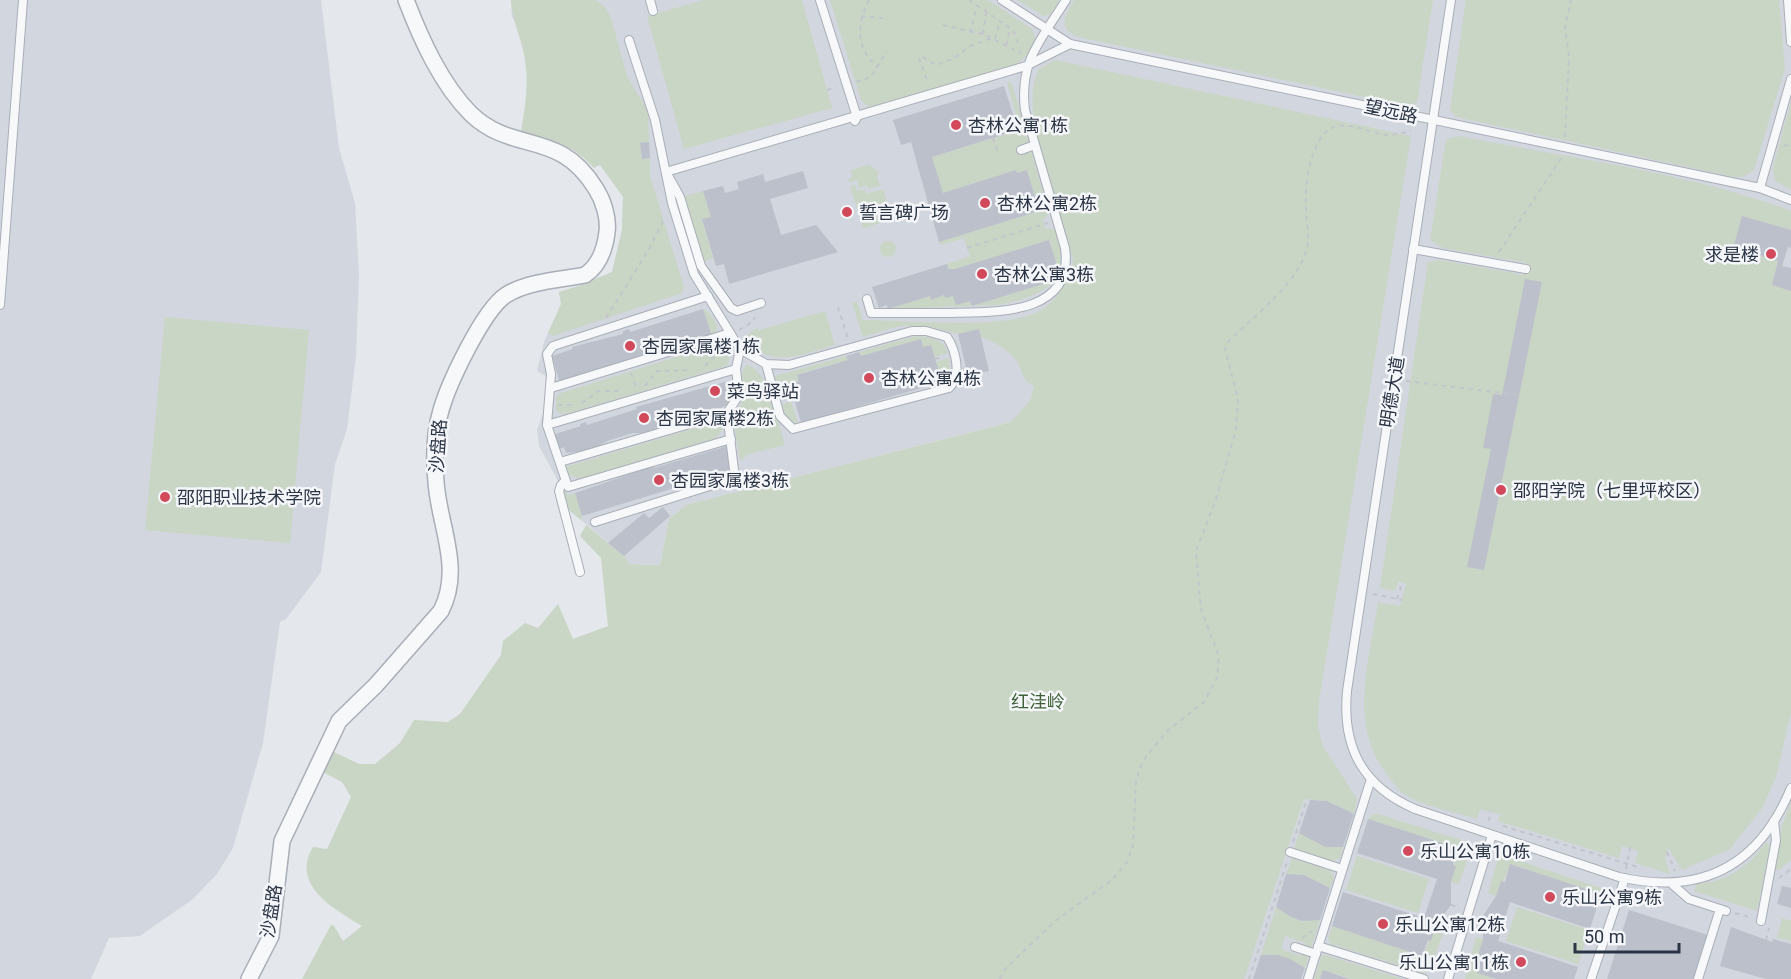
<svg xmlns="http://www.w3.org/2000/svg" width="1791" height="979" font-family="Roboto,'Noto Sans SC',sans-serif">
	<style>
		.built { fill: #d2d6de }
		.green { fill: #c9d6c5 }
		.building { fill: #bbc0ca }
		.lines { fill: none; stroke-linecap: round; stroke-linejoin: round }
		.service-casing { stroke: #a9aeb7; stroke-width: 10 }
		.minor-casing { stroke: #a9aeb7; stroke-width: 18 }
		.path { stroke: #c2c5cb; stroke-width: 2; stroke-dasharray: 4.5 4.5; stroke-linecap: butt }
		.service { stroke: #f7f8fa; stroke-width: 8 }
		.minor { stroke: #f7f8fa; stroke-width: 15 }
		.poi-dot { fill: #d1495b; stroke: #f4f6f9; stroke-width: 2 }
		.labels { text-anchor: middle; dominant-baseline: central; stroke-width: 5; stroke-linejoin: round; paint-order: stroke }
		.street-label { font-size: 18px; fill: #2b3445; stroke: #f4f6f9 }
		.poi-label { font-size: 18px; fill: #2b3445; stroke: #f4f6f9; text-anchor: start }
		.park-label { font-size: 18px; fill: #3f6138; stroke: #f4f6f9 }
	</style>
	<rect width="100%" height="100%" fill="#e4e7ec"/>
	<!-- built -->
	<g class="built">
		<path d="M0,0H321L339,148L355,203L359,274L356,356L347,429L335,464L321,572L286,619L280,622L263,743L233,848L217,874L193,899L140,936L109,938L91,979H0Z"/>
		<path d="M511,0H1791V979H1147L1229,366L686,505L669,519L660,565L629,564L624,556L570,511L563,490L539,446L537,430L544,411L547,377L537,371L544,342L561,304L559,292L582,285L612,272L622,230L623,197L600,164L512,17Z"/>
	</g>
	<!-- green -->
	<g class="green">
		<path d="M511,0H596L605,7L611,18L627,76L648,111L649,142L641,144V158H650V176L684,287L682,293L553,336L548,333L561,304L559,292L582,285L612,272L622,230L623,197L600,165L594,168C574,145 550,139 521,131C525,108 529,84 525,60C522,39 512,21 511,0Z"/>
		<path d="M704,0H802L832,108L684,149L647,16Z"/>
		<path d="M830,0H988L1032,29L1036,41L1030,53L1015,65L869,107L861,100Z"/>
		<path d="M1017,0H1059L1051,14L1044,16Z"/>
		<path d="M1074,0H1433L1417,102L1408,106L1078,37C1057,28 1064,17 1074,0Z"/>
		<path d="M1466,0H1779L1785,68L1754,170L1743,177H1735L1456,117L1450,110Z"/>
		<path d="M1055,60L1411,136L1319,701L1318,726L1323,746L1357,799L1354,814L1327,801L1304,799L1244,979H302L331,925L334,926L343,941L362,926C334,909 290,885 313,847L327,849L351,797L342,782L319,770L330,750L359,764H375L400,743L414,720L448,722L460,714L501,655L503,641L525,623L538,628L558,604L573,639L608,626L601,558L580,536L586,525L624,556L629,564L660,565L669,519L686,505L1011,422L1031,399L1034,386C1020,379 1023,369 1015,359C1006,348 994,342 981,337L979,329L958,334L927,326H900L863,337L852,303L857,302L863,320C906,320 1006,331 1041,310C1059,299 1068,281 1073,262C1065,210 1015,116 1039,69Z"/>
		<path d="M1007,82L1012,84L1029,143L1020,146L1022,154L1031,151L1049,213L1043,221L1045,228L1054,229C1057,239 1062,250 1062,261C1060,292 1021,301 997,305L888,309L930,296L931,299L944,295L946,298L953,296L970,301L972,306L1043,284L1041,279L1050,276L1049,271L1058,268L1049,240L955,269H948L947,264L970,256L964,238L940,245L939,242L1039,211L1027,170L1017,173L1016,170L943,193L932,157L1020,130Z"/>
		<path d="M1791,101V190L1775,181L1773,168Z"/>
		<path d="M1459,136C1569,158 1687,172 1791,211V230L1742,216L1733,248L1778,261L1772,285L1791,291V712L1776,777L1763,807L1730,849L1682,870L1668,848L1665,858L1670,874L1635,863L1638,851L1622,846L1619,858L1498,821L1500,814L1480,809L1477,819C1456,812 1430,808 1411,798C1400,793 1392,781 1385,772C1348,722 1370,658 1378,602L1400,606L1406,584L1398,581L1395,591L1380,588L1428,262L1440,260L1524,275L1527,263L1443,248L1430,240L1446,139Z"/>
		<path d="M868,165L879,171L877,176L880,186L868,189L867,185L859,188L857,180L849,182L848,180L852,177L851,170Z"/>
		<path d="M855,185L857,191L865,189L866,194L883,189L891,214L886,216L887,221L863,228L850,186Z"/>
		<path d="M703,191L711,217L702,220L713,258L704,261L685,196Z"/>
		<circle cx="888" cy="249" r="8"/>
		<path d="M703,309C712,313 720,326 716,334L712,336Z"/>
		<path d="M825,311L835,345C799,355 771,370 743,338L757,328L759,330Z"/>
		<path d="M165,317L309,330L290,543L145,530Z"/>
		<path d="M916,336C930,337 944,339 948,353L934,357L923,347L921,339L861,356L859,352Z"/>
		<path d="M718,344L725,348L730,359L726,366L569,413L560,414L556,410V397L561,393Z"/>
		<path d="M846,356L848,360L798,374L799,381L790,384L793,396L781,399L775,376Z"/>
		<path d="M949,358L950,378L942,382L936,362Z"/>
		<path d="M746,365C768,367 779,426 785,445L749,454L740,461L733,419L743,400L742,373Z"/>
		<path d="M791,401L798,423L787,419L782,404Z"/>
		<path d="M716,422L723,429L716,438L580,479L569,475L565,467Z"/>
		<path d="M563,490L569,495L575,493L582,516L581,520L570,511Z"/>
		<path d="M1791,801V860L1779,870L1775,869L1782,826Z"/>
		<path d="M1375,813L1467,842L1470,851L1459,884L1451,882L1458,848L1368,819Z"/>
		<path d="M1299,833L1325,847H1343L1340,858L1332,861L1294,849Z"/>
		<path d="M1766,842L1770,845L1757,911L1694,891L1697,884C1727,882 1750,866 1766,842Z"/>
		<path d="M1502,855L1607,890L1601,907L1597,906L1600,894L1511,864L1496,896L1488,893L1498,858Z"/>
		<path d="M1357,856L1429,879L1418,913L1346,890Z"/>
		<path d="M1292,858L1331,871L1334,878L1330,888L1304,875L1286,874Z"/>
		<path d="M1276,907L1291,917L1302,921L1320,920L1311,948L1305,946V943L1285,936L1281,949L1301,956L1302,953L1309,955L1305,968L1278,955H1261Z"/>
		<path d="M1517,907L1589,930L1578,964L1506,941Z"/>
		<path d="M1782,918L1791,921V941L1777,938Z"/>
		<path d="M1332,926L1422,956L1436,926L1444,929L1431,970L1423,973L1331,944L1328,939Z"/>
		<path d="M1476,937L1483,939L1479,955L1482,956L1477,973L1496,979H1465Z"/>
		<path d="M1322,954L1403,979H1351L1323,970L1320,979H1314Z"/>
	</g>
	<!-- building -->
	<g class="building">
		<path d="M1004,86L1018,130L932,157L943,193L1016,170L1017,173L1027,170L1039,211L939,242L911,142L901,145L893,120Z"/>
		<path d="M649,142L650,158L642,159L640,143Z"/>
		<path d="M803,171L808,188L770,199L781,235L816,225L838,252L729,284L724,264L716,266L702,219L711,217L703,191L723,186L725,193L739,189L737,182L763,174L765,182Z"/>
		<path d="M1742,216L1791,230V248L1788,247L1782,266L1791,268V291L1772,285L1778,261L1733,248Z"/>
		<path d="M1049,240L1058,268L1049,271L1051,276L1041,279L1043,284L972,306L970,301L956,305L953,296L945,298L944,295L931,300L930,296L888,309L887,305L879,308L872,287L947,264L948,269H955Z"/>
		<path d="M1525,279L1542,282L1484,570L1467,567L1491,449L1483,448L1493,394L1502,395Z"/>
		<path d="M703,309L712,336L560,383L552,356L573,349L572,347L623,334V331L629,329L630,332Z"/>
		<path d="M979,329L989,371L968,376L958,334Z"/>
		<path d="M921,339L923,347L931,345L942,382L801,423L790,384L799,381L797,375L848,360L846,356L853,354L859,352L861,356Z"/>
		<path d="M728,381L732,395L728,396L730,403L708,415H692L663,424L649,433H633L607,441L592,450L566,453L564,447L559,449L555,434L581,426L580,424L586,422L587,425L637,409L636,407Z"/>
		<path d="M727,446L734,470L582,516L575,493L653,466L654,468Z"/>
		<path d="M663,507L670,516L624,556L608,543L644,513L649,518Z"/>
		<path d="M1310,800L1327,801L1354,814L1343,847H1325L1299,833Z"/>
		<path d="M1368,819L1458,848L1453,865L1456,866L1451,882V905L1436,926L1431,941L1428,940L1422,956L1332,926L1343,892L1424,918L1437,879L1357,853Z"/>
		<path d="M1510,864L1601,894L1590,929L1510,902L1498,941L1578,967L1574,979H1496L1477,973L1482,956L1478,955L1483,939V916L1496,896L1501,881L1505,882Z"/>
		<path d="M1286,874L1304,875L1330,888L1320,920L1302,921L1291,917L1276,907Z"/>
		<path d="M1782,886L1791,888V908L1777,904Z"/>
		<path d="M1629,910L1708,935L1694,979H1607Z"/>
		<path d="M1731,927L1772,942L1773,939L1791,944V979H1766L1720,966Z"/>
		<path d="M1261,955H1278L1290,959L1305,968L1301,979H1253Z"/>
		<path d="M1323,970L1349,979H1320Z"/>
	</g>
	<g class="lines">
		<defs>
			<g id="service">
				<path d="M650,0L653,11"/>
				<path d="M820,0L857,117L855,121"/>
				<path d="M1002,0L1070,44L1760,188L1791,200"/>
				<path d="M1451,0L1347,691C1342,747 1362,786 1415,809L1619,877C1702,896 1759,866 1791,788"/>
				<path d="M1788,0L1791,42"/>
				<path d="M629,40L655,120L672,203L694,274L740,349L766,364L789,365L912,331H926L947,337C956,351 962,375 949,388L793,429L780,416L766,364"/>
				<path d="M1021,150L1035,145"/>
				<path d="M1760,188L1791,79"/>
				<path d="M1413,249L1526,269"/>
				<path d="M708,296L553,346L547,354L551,374L547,425L568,487L731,439"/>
				<path d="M867,299L871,313C897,313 923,313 949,313C994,312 1075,316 1065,248L1025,110C1019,61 1041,40 1066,0"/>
				<path d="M761,303L737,311L731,308L701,266L680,197L666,172L1026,66L1070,44"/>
				<path d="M0,305L23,0"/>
				<path d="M551,388L730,333"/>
				<path d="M547,425L736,369"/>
				<path d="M560,462L727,413"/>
				<path d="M565,481L561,485L559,491L580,572"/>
				<path d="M595,522L735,478L727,413L739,395L736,369L740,349"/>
				<path d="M1290,852L1342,869"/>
				<path d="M1673,885L1689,899L1726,911"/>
				<path d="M1761,921L1776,840L1774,821"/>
				<path d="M1318,946L1424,979"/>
				<path d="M1295,947L1316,954"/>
				<path d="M1308,979L1371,779"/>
				<path d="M1448,979L1492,835"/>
				<path d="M1591,979L1625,878"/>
				<path d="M1698,979L1720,909"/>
			</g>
			<path id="minor" d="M249,979L271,936L282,841L339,721L376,685L441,611C463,568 439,526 436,482C434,460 434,435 440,414C447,386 483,310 506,295C528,281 560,280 585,275C600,265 605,249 607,232C609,218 603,200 596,189C559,128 514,155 471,114C441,84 421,39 406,0"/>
		</defs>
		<!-- service casing -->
		<use href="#service" class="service-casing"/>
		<!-- minor casing -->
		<use href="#minor" class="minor-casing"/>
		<!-- path -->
		<g class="path">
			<path d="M869,0C857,22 855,50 878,67"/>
			<path d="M969,0L1013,30L1020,48"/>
			<path d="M861,16L882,18"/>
			<path d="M943,25L983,34L1021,53"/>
			<path d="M970,33L977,5"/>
			<path d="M983,34L986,13"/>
			<path d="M995,39L1000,22"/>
			<path d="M1006,45L1010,28"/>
			<path d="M923,57L936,65L953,59L970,46L992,38"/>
			<path d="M919,58L928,83"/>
			<path d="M856,82L871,77L887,51"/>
			<path d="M827,90L836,87"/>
			<path d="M1565,137L1569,57L1565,27L1571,0"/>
			<path d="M993,138L998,153"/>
			<path d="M1784,145L1791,146"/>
			<path d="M967,248L1048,223"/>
			<path d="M1499,252L1562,157"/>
			<path d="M838,307L848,339"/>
			<path d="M606,318L648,251L665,217"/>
			<path d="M739,330L752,322L755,317"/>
			<path d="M935,359L944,357"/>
			<path d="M705,366L724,346"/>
			<path d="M631,373L636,387"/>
			<path d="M1406,381L1519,395"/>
			<path d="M645,386L657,371L692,370"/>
			<path d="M788,400L794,398"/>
			<path d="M582,403L598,391H622"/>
			<path d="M558,405H573"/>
			<path d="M1373,594L1402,600"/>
			<path d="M1397,599L1402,583"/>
			<path d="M1489,821L1490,811"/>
			<path d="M1503,826L1641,868"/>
			<path d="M1293,842L1306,802"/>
			<path d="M1667,852L1675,871"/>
			<path d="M1626,869L1630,848"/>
			<path d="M1779,878L1791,869"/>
			<path d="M1451,905L1458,907"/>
			<path d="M1735,913L1752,918"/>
			<path d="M1302,938L1312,931"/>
			<path d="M1766,940L1769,928"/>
			<path d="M1000,979L1005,969L1055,921L1112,880L1127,862L1133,845L1136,781L1142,762L1167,731L1204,702L1217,678L1219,656L1201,609L1196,551L1215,502L1236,430L1238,398L1225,349L1229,341C1255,315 1304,279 1308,242C1309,231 1306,221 1306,210C1304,188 1310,136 1334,127C1350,121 1371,134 1388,135C1395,135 1403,132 1411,131"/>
			<path d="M1249,979L1287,862"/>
		</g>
		<!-- service -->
		<use href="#service" class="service"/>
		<!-- minor -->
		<use href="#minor" class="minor"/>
	</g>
	<!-- markers -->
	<g class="poi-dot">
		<circle cx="956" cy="125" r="6"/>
		<circle cx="985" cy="203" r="6"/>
		<circle cx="847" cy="212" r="6"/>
		<circle cx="1771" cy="254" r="6"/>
		<circle cx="982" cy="274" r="6"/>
		<circle cx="630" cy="346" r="6"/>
		<circle cx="869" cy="378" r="6"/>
		<circle cx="715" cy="391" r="6"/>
		<circle cx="644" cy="418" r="6"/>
		<circle cx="659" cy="480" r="6"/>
		<circle cx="1501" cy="490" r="6"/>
		<circle cx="165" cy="497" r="6"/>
		<circle cx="1408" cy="851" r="6"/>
		<circle cx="1550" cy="897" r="6"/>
		<circle cx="1383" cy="924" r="6"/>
		<circle cx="1521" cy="962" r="6"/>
	</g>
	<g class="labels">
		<!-- street labels -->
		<g class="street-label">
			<text transform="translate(1391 111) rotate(12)">望远路</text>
			<text transform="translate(1392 392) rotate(-81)">明德大道</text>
			<text transform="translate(438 446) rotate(-86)">沙盘路</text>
			<text transform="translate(271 911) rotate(-81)">沙盘路</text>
		</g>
		<!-- poi labels -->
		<g class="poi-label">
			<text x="968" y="125">杏林公寓1栋</text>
			<text x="997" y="203">杏林公寓2栋</text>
			<text x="859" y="212">誓言碑广场</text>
			<text x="1759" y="254" text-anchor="end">求是楼</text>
			<text x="994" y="274">杏林公寓3栋</text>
			<text x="642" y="346">杏园家属楼1栋</text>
			<text x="881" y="378">杏林公寓4栋</text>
			<text x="727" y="391">菜鸟驿站</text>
			<text x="656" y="418">杏园家属楼2栋</text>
			<text x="671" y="480">杏园家属楼3栋</text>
			<text x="1513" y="490">邵阳学院（七里坪校区）</text>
			<text x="177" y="497">邵阳职业技术学院</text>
			<text x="1420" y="851">乐山公寓10栋</text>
			<text x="1562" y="897">乐山公寓9栋</text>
			<text x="1395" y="924">乐山公寓12栋</text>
			<text x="1509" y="962" text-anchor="end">乐山公寓11栋</text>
		</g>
		<!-- park labels -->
		<g class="park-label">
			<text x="1038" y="701">红洼岭</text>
		</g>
	</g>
	<!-- scale -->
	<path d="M1575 943v9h104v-9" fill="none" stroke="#2b3445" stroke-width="3"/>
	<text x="1584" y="943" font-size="18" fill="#2b3445" stroke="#f4f6f9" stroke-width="4.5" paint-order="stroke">50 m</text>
</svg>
